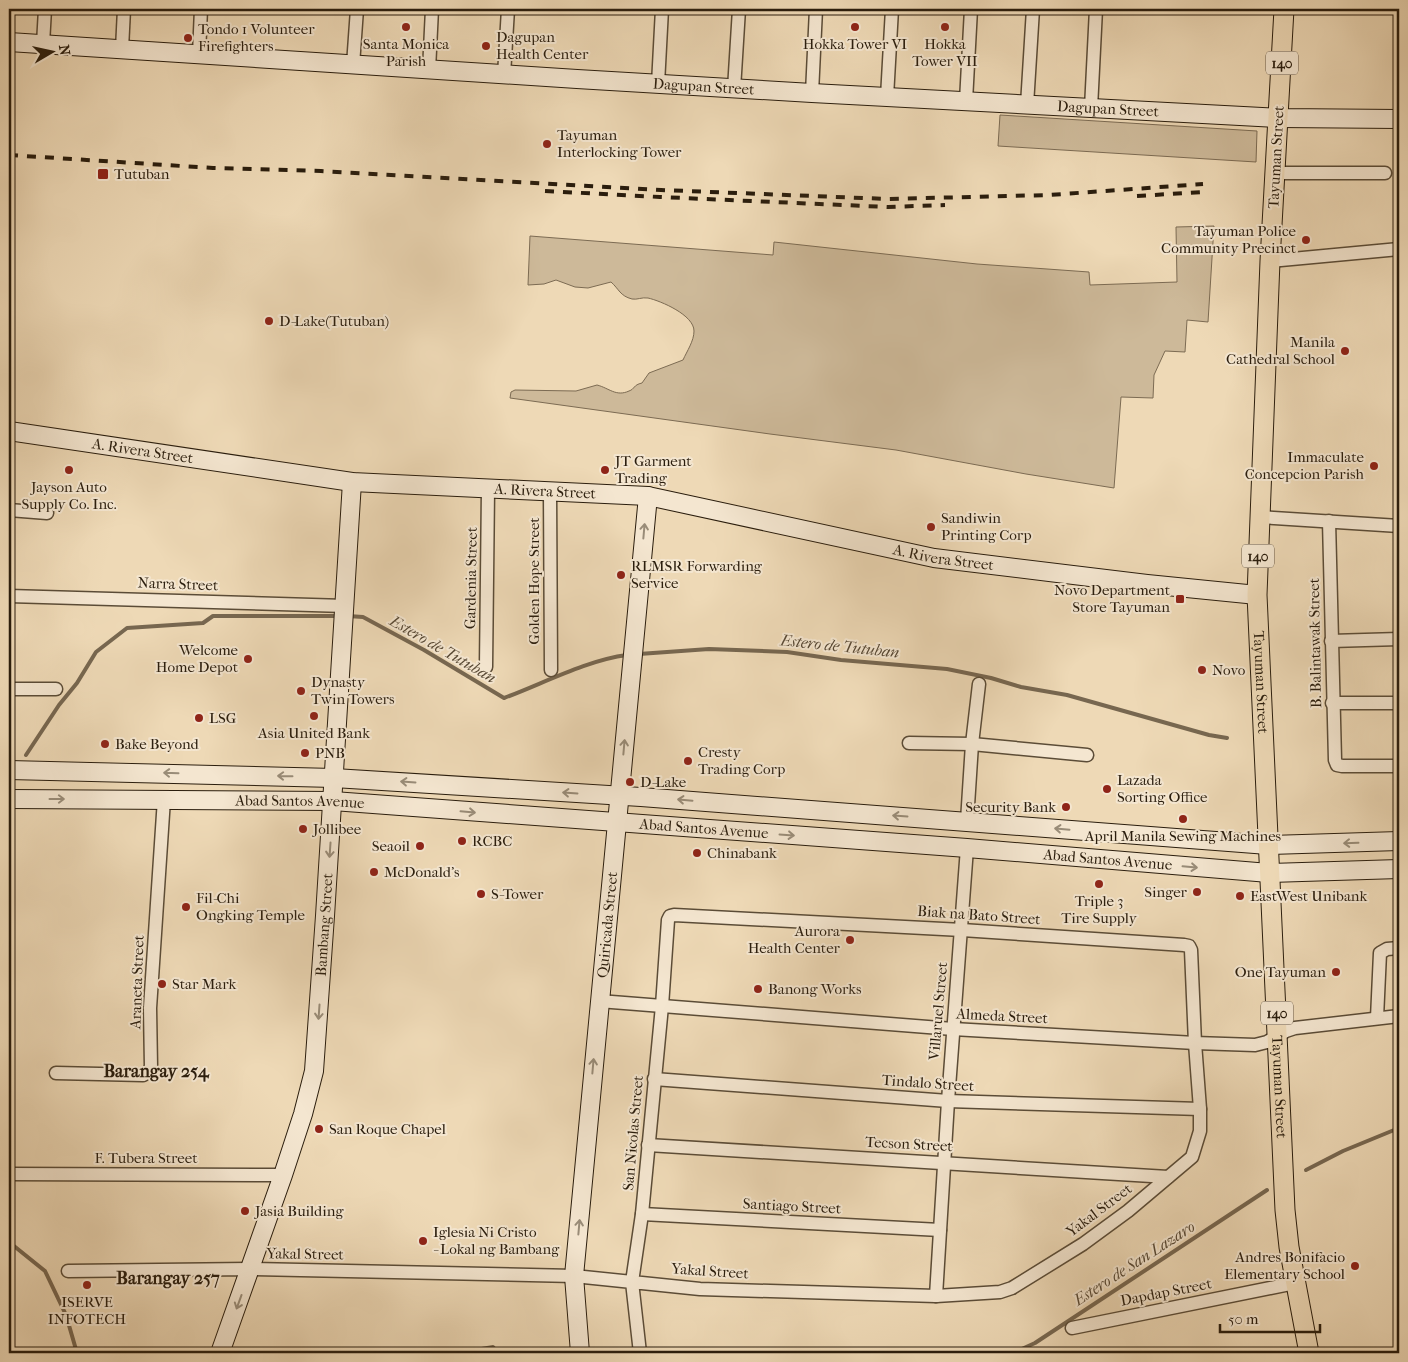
<svg xmlns="http://www.w3.org/2000/svg" width="1408" height="1362" font-family="'IM FELL French Canon',serif">
	<style>
		.green { fill: #cdb999; stroke: #7c6b53 }
		.lines { fill: none; stroke-linecap: round; stroke-linejoin: round }
		.stream { stroke: #776750; stroke-width: 4 }
		.street-casing { stroke: #5b4c37; stroke-width: 15 }
		.secondary-casing { stroke: #2a1d0d; stroke-width: 20 }
		.primary-casing { stroke: #2a1d0d; stroke-width: 21 }
		.street { stroke: #f4e6d0; stroke-width: 12 }
		.secondary { stroke: #f4e6d0; stroke-width: 18 }
		.primary { stroke: #eed9b6; stroke-width: 19 }
		.rail { stroke: #2a1d0d; stroke-width: 4; stroke-dasharray: 9 9; stroke-linecap: butt }
		.oneway { stroke: #998c78 }
		.poi-dot { fill: #8f2418; stroke: #f4e6d0; stroke-width: 2 }
		.labels { text-anchor: middle; dominant-baseline: central; stroke-width: 4; stroke-linejoin: round; paint-order: stroke }
		.shield { fill: #f4e6d0; stroke: #675948; stroke-width: 1 }
		.shield-label { font-size: 14px; font-weight: bold; fill: #2a1d0d }
		.poi-label { font-size: 15px; fill: #2a1d0d; stroke: #f4e6d0; text-anchor: start }
		.street-label { font-size: 15px; fill: #2a1d0d; stroke: #f4e6d0 }
		.water-label { font-size: 16px; font-style: italic; fill: #574834; stroke: #f4e6d0 }
		.quarter-label { font-size: 18px; font-weight: bold; fill: #2a1d0d; stroke: #f4e6d0 }
	</style>
	<rect width="100%" height="100%" fill="#eed9b6"/>
	<filter id="stains"><feTurbulence type="fractalNoise" baseFrequency=".004" numOctaves="4"/><feColorMatrix values="0 0 0 0 .2 0 0 0 0 .09 0 0 0 0 .02 0 0 0 .5 -.17"/></filter>
	<radialGradient id="worn" r=".72"><stop offset=".6" stop-color="#630" stop-opacity="0"/><stop offset="1" stop-color="#630" stop-opacity=".3"/></radialGradient>
	<!-- green -->
	<g class="green">
		<path d="M1000,115L1257,131L1256,162L998,146Z"/>
		<path d="M1214,226L1208,322L1187,320L1185,352L1165,351L1154,375L1153,398L1121,397L1114,488L1026,474L896,450L770,434L510,398L511,392L515,390L576,391L597,385C609,388 616,397 629,391C635,389 633,385 642,383L649,373L683,360C687,351 694,341 694,331C694,315 661,301 648,298C642,297 637,300 632,299C620,296 619,289 611,282L588,288L575,287L556,280L544,284L528,285L530,236L773,255L774,242L977,264L1089,272L1090,285L1177,282L1176,227Z"/>
	</g>
	<g class="lines">
		<!-- stream -->
		<g class="stream">
			<path d="M348,616L363,617L424,650L504,698C542,684 587,660 627,655"/>
			<path d="M639,654L709,649L787,652L841,660L947,669L991,678L1021,687L1067,695L1209,735L1227,738"/>
			<path d="M26,755L59,705L77,683L96,652L127,628L203,623L213,616H339"/>
			<path d="M1306,1170L1343,1151L1399,1128"/>
			<path d="M9,1242L45,1271L66,1315L77,1353"/>
			<path d="M470,1353L476,1350L493,1347L498,1353"/>
			<path d="M1013,1353L1035,1343L1267,1190"/>
		</g>
		<defs>
			<g id="street">
				<path d="M43,44L45,9"/>
				<path d="M122,49L124,9"/>
				<path d="M199,54L201,9"/>
				<path d="M353,65L357,9"/>
				<path d="M429,70L432,9"/>
				<path d="M504,75L508,9"/>
				<path d="M658,84L662,9"/>
				<path d="M734,89L739,9"/>
				<path d="M812,93L816,9"/>
				<path d="M887,97L892,9"/>
				<path d="M966,101L971,9"/>
				<path d="M1027,105L1033,9"/>
				<path d="M1091,108L1096,9"/>
				<path d="M1275,173H1385"/>
				<path d="M1270,261L1399,249"/>
				<path d="M550,491L551,670"/>
				<path d="M9,510L47,513"/>
				<path d="M1259,517L1399,526"/>
				<path d="M1329,521L1335,760L1337,765L1342,766H1399"/>
				<path d="M9,596L345,606"/>
				<path d="M1331,641L1399,639"/>
				<path d="M486,667L488,489"/>
				<path d="M9,689H56"/>
				<path d="M1332,703H1399"/>
				<path d="M909,743L972,744L1087,755"/>
				<path d="M967,821L972,744L979,684"/>
				<path d="M599,1001L953,1029L1195,1043L1255,1045L1267,1042L1286,1031L1295,1028L1399,1016"/>
				<path d="M1377,1018L1380,953L1387,949L1399,948"/>
				<path d="M56,1073L143,1075L148,1072L151,1067L150,1008L164,799"/>
				<path d="M654,1079L948,1101L1200,1109"/>
				<path d="M648,1145L1168,1177"/>
				<path d="M9,1174L283,1175"/>
				<path d="M642,1214L940,1230"/>
				<path d="M68,1271L250,1269L574,1276L700,1289L936,1296L1000,1292L1012,1288L1083,1244L1128,1211L1192,1157L1200,1131V1109L1195,1043L1191,950L1189,946L1184,945L962,930L674,915L670,916L668,920L662,1006L642,1214L632,1282L640,1353"/>
				<path d="M936,1296L948,1101L967,848"/>
				<path d="M1072,1328L1295,1283"/>
			</g>
			<g id="secondary">
				<path id="s1" d="M9,42L577,79L812,93L1279,118L1399,119"/>
				<path id="s2" d="M9,431L352,482L648,496L934,558L1147,584L1257,595"/>
				<path d="M9,770L334,778L641,797L1268,845L1399,841"/>
				<path id="s3" d="M9,799L333,801L967,848L1269,873L1399,869"/>
				<path id="s4" d="M220,1353L283,1175L303,1114L314,1071L325,916L352,482"/>
				<path id="s5" d="M580,1353L574,1276L648,496"/>
			</g>
			<g id="primary">
				<path id="s6" d="M1284,9L1270,261L1257,595L1285,1210L1289,1247L1309,1353"/>
			</g>
		</defs>
		<!-- street casing -->
		<use href="#street" class="street-casing"/>
		<!-- secondary casing -->
		<use href="#secondary" class="secondary-casing"/>
		<!-- primary casing -->
		<use href="#primary" class="primary-casing"/>
		<!-- street -->
		<use href="#street" class="street"/>
		<!-- secondary -->
		<use href="#secondary" class="secondary"/>
		<!-- primary -->
		<use href="#primary" class="primary"/>
		<!-- rail -->
		<g class="rail">
			<path d="M9,155L213,168L321,171L661,190L888,199L1049,195L1203,184"/>
			<path d="M545,191L660,197L888,207L945,205"/>
			<path d="M1137,196L1202,192"/>
		</g>
	</g>
	<!-- one-way arrows -->
	<defs><path id="oneway-shaft" d="M-6 0H5M1.5-3L5.5 0L1.5 3" fill="none" stroke-width="1.6" stroke-linecap="round" stroke-linejoin="round" transform="scale(1.25)"/></defs>
	<g class="oneway">
		<use href="#oneway-shaft" transform="translate(644 531) rotate(-85)"/>
		<use href="#oneway-shaft" transform="translate(624 747) rotate(-85)"/>
		<use href="#oneway-shaft" transform="translate(171 773) rotate(-178)"/>
		<use href="#oneway-shaft" transform="translate(285 776) rotate(-179)"/>
		<use href="#oneway-shaft" transform="translate(408 782) rotate(-176)"/>
		<use href="#oneway-shaft" transform="translate(570 793) rotate(-176)"/>
		<use href="#oneway-shaft" transform="translate(57 799)"/>
		<use href="#oneway-shaft" transform="translate(685 800) rotate(-175)"/>
		<use href="#oneway-shaft" transform="translate(468 812) rotate(5)"/>
		<use href="#oneway-shaft" transform="translate(900 816) rotate(-176)"/>
		<use href="#oneway-shaft" transform="translate(1062 829) rotate(-175)"/>
		<use href="#oneway-shaft" transform="translate(787 835) rotate(4)"/>
		<use href="#oneway-shaft" transform="translate(1351 843) rotate(178)"/>
		<use href="#oneway-shaft" transform="translate(330 850) rotate(94)"/>
		<use href="#oneway-shaft" transform="translate(1190 867) rotate(5)"/>
		<use href="#oneway-shaft" transform="translate(319 1012) rotate(94)"/>
		<use href="#oneway-shaft" transform="translate(593 1066) rotate(-85)"/>
		<use href="#oneway-shaft" transform="translate(579 1227) rotate(-85)"/>
		<use href="#oneway-shaft" transform="translate(239 1302) rotate(110)"/>
	</g>
	<!-- markers -->
	<g class="poi-dot">
		<circle cx="406" cy="27" r="5"/>
		<circle cx="855" cy="27" r="5"/>
		<circle cx="945" cy="27" r="5"/>
		<circle cx="188" cy="38" r="5"/>
		<circle cx="486" cy="46" r="5"/>
		<circle cx="547" cy="144" r="5"/>
		<rect x="97" y="168" width="12" height="12" rx="2.5"/>
		<circle cx="1306" cy="240" r="5"/>
		<circle cx="269" cy="321" r="5"/>
		<circle cx="1345" cy="351" r="5"/>
		<circle cx="1374" cy="466" r="5"/>
		<circle cx="69" cy="470" r="5"/>
		<circle cx="605" cy="470" r="5"/>
		<circle cx="931" cy="527" r="5"/>
		<circle cx="621" cy="575" r="5"/>
		<rect x="1175" y="594" width="10" height="10" rx="2.5"/>
		<circle cx="248" cy="659" r="5"/>
		<circle cx="1202" cy="670" r="5"/>
		<circle cx="301" cy="691" r="5"/>
		<circle cx="314" cy="716" r="5"/>
		<circle cx="199" cy="718" r="5"/>
		<circle cx="105" cy="744" r="5"/>
		<circle cx="305" cy="753" r="5"/>
		<circle cx="688" cy="761" r="5"/>
		<circle cx="630" cy="782" r="5"/>
		<circle cx="1107" cy="789" r="5"/>
		<circle cx="1066" cy="807" r="5"/>
		<circle cx="1183" cy="819" r="5"/>
		<circle cx="303" cy="829" r="5"/>
		<circle cx="462" cy="841" r="5"/>
		<circle cx="420" cy="846" r="5"/>
		<circle cx="697" cy="853" r="5"/>
		<circle cx="374" cy="872" r="5"/>
		<circle cx="1099" cy="884" r="5"/>
		<circle cx="1197" cy="892" r="5"/>
		<circle cx="481" cy="894" r="5"/>
		<circle cx="1240" cy="896" r="5"/>
		<circle cx="186" cy="907" r="5"/>
		<circle cx="850" cy="940" r="5"/>
		<circle cx="1336" cy="972" r="5"/>
		<circle cx="162" cy="984" r="5"/>
		<circle cx="758" cy="989" r="5"/>
		<circle cx="319" cy="1129" r="5"/>
		<circle cx="245" cy="1211" r="5"/>
		<circle cx="423" cy="1241" r="5"/>
		<circle cx="1355" cy="1266" r="5"/>
		<circle cx="87" cy="1285" r="5"/>
	</g>
	<g class="labels">
		<!-- shield labels -->
		<g class="shield">
			<rect x="1266" y="51.5" width="32" height="23" rx="4"/>
			<rect x="1242" y="544.5" width="32" height="23" rx="4"/>
			<rect x="1261" y="1001.5" width="32" height="23" rx="4"/>
		</g>
		<g class="shield-label">
			<text x="1282" y="63">140</text>
			<text x="1258" y="556">140</text>
			<text x="1277" y="1013">140</text>
		</g>
		<!-- poi labels -->
		<g class="poi-label">
			<text x="198" y="29">Tondo 1 Volunteer<tspan x="198" dy="17">Firefighters</tspan></text>
			<text x="496" y="37">Dagupan<tspan x="496" dy="17">Health Center</tspan></text>
			<text x="406" y="44" text-anchor="middle">Santa Monica<tspan x="406" dy="17">Parish</tspan></text>
			<text x="855" y="44" text-anchor="middle">Hokka Tower VI</text>
			<text x="945" y="44" text-anchor="middle">Hokka<tspan x="945" dy="17">Tower VII</tspan></text>
			<text x="557" y="135">Tayuman<tspan x="557" dy="17">Interlocking Tower</tspan></text>
			<text x="114" y="174">Tutuban</text>
			<text x="1296" y="231" text-anchor="end">Tayuman Police<tspan x="1296" dy="17">Community Precinct</tspan></text>
			<text x="279" y="321">D-Lake(Tutuban)</text>
			<text x="1335" y="342" text-anchor="end">Manila<tspan x="1335" dy="17">Cathedral School</tspan></text>
			<text x="1364" y="457" text-anchor="end">Immaculate<tspan x="1364" dy="17">Concepcion Parish</tspan></text>
			<text x="615" y="461">JT Garment<tspan x="615" dy="17">Trading</tspan></text>
			<text x="69" y="487" text-anchor="middle">Jayson Auto<tspan x="69" dy="17">Supply Co. Inc.</tspan></text>
			<text x="941" y="518">Sandiwin<tspan x="941" dy="17">Printing Corp</tspan></text>
			<text x="631" y="566">RLMSR Forwarding<tspan x="631" dy="17">Service</tspan></text>
			<text x="1170" y="590" text-anchor="end">Novo Department<tspan x="1170" dy="17">Store Tayuman</tspan></text>
			<text x="238" y="650" text-anchor="end">Welcome<tspan x="238" dy="17">Home Depot</tspan></text>
			<text x="1212" y="670">Novo</text>
			<text x="311" y="682">Dynasty<tspan x="311" dy="17">Twin Towers</tspan></text>
			<text x="209" y="718">LSG</text>
			<text x="314" y="733" text-anchor="middle">Asia United Bank</text>
			<text x="115" y="744">Bake Beyond</text>
			<text x="698" y="752">Cresty<tspan x="698" dy="17">Trading Corp</tspan></text>
			<text x="315" y="753">PNB</text>
			<text x="1117" y="780">Lazada<tspan x="1117" dy="17">Sorting Office</tspan></text>
			<text x="640" y="782">D-Lake</text>
			<text x="1056" y="807" text-anchor="end">Security Bank</text>
			<text x="313" y="829">Jollibee</text>
			<text x="1183" y="836" text-anchor="middle">April Manila Sewing Machines</text>
			<text x="472" y="841">RCBC</text>
			<text x="410" y="846" text-anchor="end">Seaoil</text>
			<text x="707" y="853">Chinabank</text>
			<text x="384" y="872">McDonald's</text>
			<text x="1187" y="892" text-anchor="end">Singer</text>
			<text x="491" y="894">S-Tower</text>
			<text x="1250" y="896">EastWest Unibank</text>
			<text x="196" y="898">Fil-Chi<tspan x="196" dy="17">Ongking Temple</tspan></text>
			<text x="1099" y="901" text-anchor="middle">Triple 3<tspan x="1099" dy="17">Tire Supply</tspan></text>
			<text x="840" y="931" text-anchor="end">Aurora<tspan x="840" dy="17">Health Center</tspan></text>
			<text x="1326" y="972" text-anchor="end">One Tayuman</text>
			<text x="172" y="984">Star Mark</text>
			<text x="768" y="989">Banong Works</text>
			<text x="329" y="1129">San Roque Chapel</text>
			<text x="255" y="1211">Jasia Building</text>
			<text x="433" y="1232">Iglesia Ni Cristo<tspan x="433" dy="17">- Lokal ng Bambang</tspan></text>
			<text x="1345" y="1257" text-anchor="end">Andres Bonifacio<tspan x="1345" dy="17">Elementary School</tspan></text>
			<text x="87" y="1302" text-anchor="middle">ISERVE<tspan x="87" dy="17">INFOTECH</tspan></text>
		</g>
		<!-- street labels -->
		<g class="street-label">
			<text stroke="none"><textPath href="#s1" startOffset="696">Dagupan Street</textPath></text>
			<text stroke="none"><textPath href="#s1" startOffset="1101">Dagupan Street</textPath></text>
			<text transform="translate(1276 157) rotate(-87)">Tayuman Street</text>
			<text stroke="none"><textPath href="#s2" startOffset="135">A. Rivera Street</textPath></text>
			<text stroke="none"><textPath href="#s2" startOffset="540">A. Rivera Street</textPath></text>
			<text stroke="none"><textPath href="#s2" startOffset="945">A. Rivera Street</textPath></text>
			<text transform="translate(471 578) rotate(-89)">Gardenia Street</text>
			<text transform="translate(534 581) rotate(-90)">Golden Hope Street</text>
			<text transform="translate(178 584) rotate(2)">Narra Street</text>
			<text transform="translate(1315 643) rotate(-91)">B. Balintawak Street</text>
			<text stroke="none"><textPath href="#s6" startOffset="674">Tayuman Street</textPath></text>
			<text stroke="none"><textPath href="#s3" startOffset="291">Abad Santos Avenue</textPath></text>
			<text stroke="none"><textPath href="#s3" startOffset="696">Abad Santos Avenue</textPath></text>
			<text stroke="none"><textPath href="#s3" startOffset="1101">Abad Santos Avenue</textPath></text>
			<text transform="translate(979 915) rotate(4)">Biak na Bato Street</text>
			<text stroke="none"><textPath href="#s5" startOffset="430">Quiricada Street</textPath></text>
			<text stroke="none"><textPath href="#s4" startOffset="444">Bambang Street</textPath></text>
			<text transform="translate(137 982) rotate(-88)">Araneta Street</text>
			<text transform="translate(938 1011) rotate(-85)">Villaruel Street</text>
			<text transform="translate(1002 1016) rotate(3)">Almeda Street</text>
			<text transform="translate(928 1083) rotate(4)">Tindalo Street</text>
			<text stroke="none"><textPath href="#s6" startOffset="1079">Tayuman Street</textPath></text>
			<text transform="translate(633 1133) rotate(-85)">San Nicolas Street</text>
			<text transform="translate(909 1144) rotate(3)">Tecson Street</text>
			<text x="146" y="1158">F. Tubera Street</text>
			<text transform="translate(792 1206) rotate(3)">Santiago Street</text>
			<text transform="translate(1099 1210) rotate(-37)">Yakal Street</text>
			<text transform="translate(305 1254) rotate(1)">Yakal Street</text>
			<text transform="translate(710 1271) rotate(4)">Yakal Street</text>
			<text transform="translate(1166 1292) rotate(-11)">Dapdap Street</text>
		</g>
		<!-- water labels -->
		<g class="water-label">
			<text transform="translate(840 646) rotate(6)">Estero de Tutuban</text>
			<text transform="translate(443 649) rotate(30)">Estero de Tutuban</text>
			<text transform="translate(1134 1263) rotate(-33)">Estero de San Lazaro</text>
		</g>
		<!-- quarter labels -->
		<g class="quarter-label">
			<text x="156" y="1071">Barangay 254</text>
			<text x="168" y="1278">Barangay 257</text>
		</g>
	</g>
	<!-- margin -->
	<rect width="1408" height="1362" fill="none" stroke="#eed9b6" stroke-width="30"/>
	<rect x="10" y="10" width="1388" height="1342" fill="none" stroke="#2a1d0d" stroke-width="2.5"/>
	<rect x="15" y="15" width="1378" height="1332" fill="none" stroke="#2a1d0d"/>
	<!-- north arrow -->
	<g transform="translate(52 52) rotate(81)" stroke="#f4e6d0" stroke-width="4" paint-order="stroke">
	<path d="M0-4L9 19L0 12L-9 19Z" fill="#2a1d0d"/>
	<text y="-8" font-size="14" font-weight="bold" text-anchor="middle" fill="#2a1d0d">N</text>
	</g>
	<!-- scale -->
	<path d="M1220 1324v8h100v-8" fill="none" stroke="#2a1d0d" stroke-width="2.5"/>
	<text x="1228" y="1324" font-size="15" fill="#2a1d0d" stroke="#f4e6d0" stroke-width="4" paint-order="stroke">50 m</text>
	<rect width="100%" height="100%" filter="url(#stains)"/>
	<rect width="100%" height="100%" fill="url(#worn)"/>
</svg>
